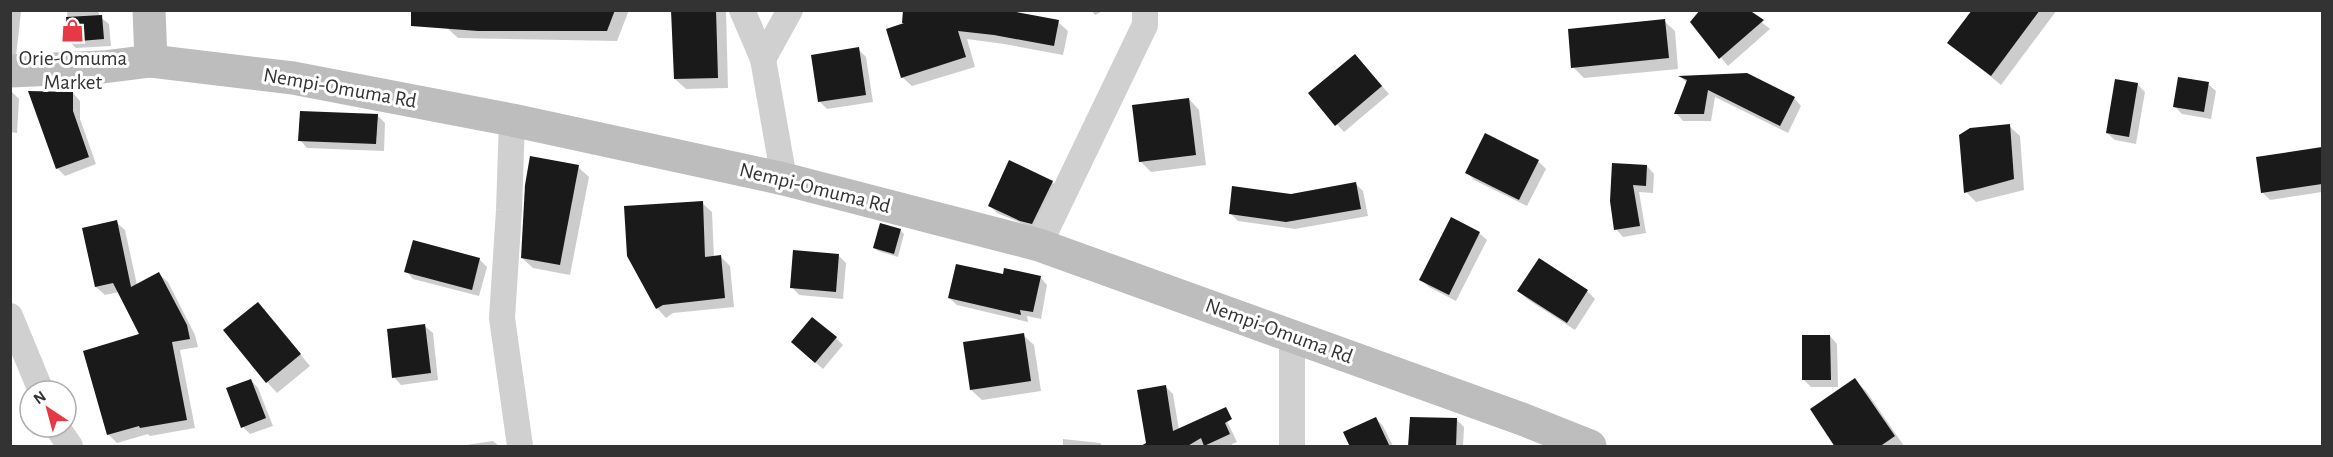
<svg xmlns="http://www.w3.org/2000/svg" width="2333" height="457" font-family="'Alegreya Sans',sans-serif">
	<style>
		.shadow { fill: #0003 }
		.building { fill: #1a1a1a }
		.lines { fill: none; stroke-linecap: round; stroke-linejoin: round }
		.street { stroke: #d0d0d0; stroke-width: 26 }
		.secondary { stroke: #bdbdbd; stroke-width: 33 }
		.labels { text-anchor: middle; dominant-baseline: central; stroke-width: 6; stroke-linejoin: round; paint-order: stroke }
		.poi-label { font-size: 21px; fill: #333; stroke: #fff }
		.street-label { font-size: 21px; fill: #333; stroke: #fff }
	</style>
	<rect width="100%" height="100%" fill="#fff"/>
	<!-- shadow -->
	<g class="shadow">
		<path d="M10,10H98L100,17L109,24L111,46L76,48L69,41L67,12H21L16,56L10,55Z"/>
		<path d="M449,10H629L617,41L458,38L447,28Z"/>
		<path d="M673,10H726L728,88L686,89L675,79Z"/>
		<path d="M1091,10H1105L1095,15Z"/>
		<path d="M1746,10L1770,29L1728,66L1692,22Z"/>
		<path d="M1974,10H2057L2001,85L1949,43Z"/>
		<path d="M1664,21L1675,31L1678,69L1584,78L1573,67Z"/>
		<path d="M1058,22L1068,31L1063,55L1004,44L967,39L975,67L912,86L902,77L888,30Z"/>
		<path d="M858,49L866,57L873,102L827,109L820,102Z"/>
		<path d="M1362,63L1389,94L1344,132L1310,94Z"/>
		<path d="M1681,77L1794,98L1801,106L1788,133L1715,97L1711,121H1683L1676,113L1687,83Z"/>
		<path d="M2137,84L2145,92L2136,144L2115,140L2107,133Z"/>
		<path d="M2208,84L2216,91L2211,119L2182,114L2175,107Z"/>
		<path d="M11,91L19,99L17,133L10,132Z"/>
		<path d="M73,93L80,101V119L96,164L65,176L57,168Z"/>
		<path d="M1189,99L1199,110L1206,165L1151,172L1140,161Z"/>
		<path d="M377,115L385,123L384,151L307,148L300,140Z"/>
		<path d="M2009,126L2020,136L2024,190L1976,202L1966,192Z"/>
		<path d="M1486,135L1539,162L1546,169L1527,206L1474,180L1467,172Z"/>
		<path d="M2321,149L2322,192L2270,200L2263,193L2258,159Z"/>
		<path d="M1647,166L1654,174L1653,193L1639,192L1646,233L1623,237L1616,229L1611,201Z"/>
		<path d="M578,167L589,177L570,275L533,268L522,258Z"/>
		<path d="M1052,182L1060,189L1040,231L997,213L989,205Z"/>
		<path d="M1356,184L1363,191L1368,216L1295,229L1238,221L1230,213L1291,196Z"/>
		<path d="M702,203L712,212L714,258L721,257L730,266L734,307L673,313L666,318L657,308Z"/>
		<path d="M116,222L125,230L137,285L159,274L168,282L195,335L198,347L180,350L195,428L150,436L148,434L117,443L108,434L141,335L119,292L105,295L96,287Z"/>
		<path d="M900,230L904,234L898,257L878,251L874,248Z"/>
		<path d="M1479,233L1487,240L1456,301L1429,287L1421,280Z"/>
		<path d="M839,256L846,263L843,299L799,295L792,287Z"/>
		<path d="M479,259L487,267L479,296L413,279L406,271Z"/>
		<path d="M1539,260L1587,291L1595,299L1575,330L1527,299L1519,291Z"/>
		<path d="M1004,276L1040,277L1047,285L1041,319L1027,316L1028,322L957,305L949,298Z"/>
		<path d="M258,304L310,366L277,393L267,382Z"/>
		<path d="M425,326L433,333L438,380L401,385L394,377Z"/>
		<path d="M1023,335L1034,345L1041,391L982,400L971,390Z"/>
		<path d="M1830,336L1837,344L1838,387H1811L1804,380Z"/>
		<path d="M836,338L843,345L823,369L800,349Z"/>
		<path d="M251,380L258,388L273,426L250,434L243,427Z"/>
		<path d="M1855,380L1866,391L1904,446H1837Z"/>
		<path d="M1165,386L1173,394L1179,430L1226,419L1237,442L1232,444L1233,446H1150Z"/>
		<path d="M1376,418L1383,426L1393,446H1352Z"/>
		<path d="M1457,420L1464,427L1463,446H1410Z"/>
		<path d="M1063,439L1100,443L1103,446H1063Z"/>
		<path d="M493,441L499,446H459Z"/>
	</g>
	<!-- building -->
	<g class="building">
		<path d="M411,10H615L607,31H478L411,26Z"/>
		<path d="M671,10H716L718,78L674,79Z"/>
		<path d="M903,10H1006L1059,20L1054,46L994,35L958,31L966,57L901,78L886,29L904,23H902Z"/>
		<path d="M1700,10H1749L1764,20L1719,59L1690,22Z"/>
		<path d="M1972,10H2040L1991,76L1947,43Z"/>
		<path d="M102,15L104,39L68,42L66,17Z"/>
		<path d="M1665,19L1669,58L1571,68L1568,29Z"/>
		<path d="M859,47L866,95L818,102L811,55Z"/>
		<path d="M1355,54L1382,86L1335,126L1308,93Z"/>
		<path d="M1747,73L1795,97L1780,126L1708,90L1704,114H1674L1687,80L1678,76Z"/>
		<path d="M2178,77L2209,82L2204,112L2173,107Z"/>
		<path d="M2115,79L2138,83L2129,137L2106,133Z"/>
		<path d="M28,91L73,92V111L89,157L56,169Z"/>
		<path d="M1189,98L1196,155L1139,162L1132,105Z"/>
		<path d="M300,111L378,114L376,144L298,141Z"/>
		<path d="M2010,124L2014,179L1964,193L1959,135L1970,128Z"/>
		<path d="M1485,133L1539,160L1519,200L1465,173Z"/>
		<path d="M2322,147V184L2261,193L2256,157Z"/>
		<path d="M530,156L579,165L560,265L521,258L525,185Z"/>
		<path d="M1009,160L1053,181L1032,224L1020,221L988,206Z"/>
		<path d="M1612,163L1647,165L1646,186L1633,185L1640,226L1614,230L1610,201Z"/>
		<path d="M1356,182L1361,209L1286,222L1229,214L1232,186L1291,194Z"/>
		<path d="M703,201L705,257L721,255L725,298L663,305L656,309L627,256L624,206Z"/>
		<path d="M1451,217L1480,232L1449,295L1419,280Z"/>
		<path d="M117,220L131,287L159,272L187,325L190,339L172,342L187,420L140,428L139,426L107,435L83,351L139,334L113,283L95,287L82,228Z"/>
		<path d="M880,223L901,229L894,254L873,248Z"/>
		<path d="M413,240L480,258L472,290L404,272Z"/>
		<path d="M793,250L839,254L836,292L790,288Z"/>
		<path d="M1539,258L1588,290L1567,323L1517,291Z"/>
		<path d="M956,264L1003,274L1004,268L1041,276L1033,312L1020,310L1021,315L948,298Z"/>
		<path d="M258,302L301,354L266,383L223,330Z"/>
		<path d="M812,317L837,337L815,363L791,342Z"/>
		<path d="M425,324L431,373L392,378L387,329Z"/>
		<path d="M1024,333L1031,381L970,390L963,342Z"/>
		<path d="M1802,335H1830L1831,380H1802Z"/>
		<path d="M1855,378L1895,436L1879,447H1835L1810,409Z"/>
		<path d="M251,379L266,418L241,428L226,388Z"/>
		<path d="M1166,385L1173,431L1226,407L1232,419L1225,423L1230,434L1204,446L1201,438L1186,447H1139L1146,443L1137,390Z"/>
		<path d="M1376,417L1390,447H1350L1343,432Z"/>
		<path d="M1410,417L1457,418L1456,447H1408Z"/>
	</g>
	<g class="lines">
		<!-- street -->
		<g class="street">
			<path d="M742,10L763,59L784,179"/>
			<path d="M763,59L790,10"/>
			<path d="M512,120L509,210L502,318L520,446"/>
			<path d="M1039,245L1145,25V10"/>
			<path d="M10,316L41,391"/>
			<path d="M57,427L70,446"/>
			<path d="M1292,446V336"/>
		</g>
		<!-- secondary -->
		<g class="secondary">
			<path d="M149,10L151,61"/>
			<path d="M10,71L103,67L151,61L293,78L512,120L784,179L1039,245L1522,419L1590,446"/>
		</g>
	</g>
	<!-- icons -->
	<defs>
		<symbol id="shop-bare" viewBox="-9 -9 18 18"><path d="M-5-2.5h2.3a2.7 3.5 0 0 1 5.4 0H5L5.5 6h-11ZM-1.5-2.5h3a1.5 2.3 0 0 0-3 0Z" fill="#e63946" stroke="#fff" stroke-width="2.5" paint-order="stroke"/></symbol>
	</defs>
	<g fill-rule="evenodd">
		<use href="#shop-bare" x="56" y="14" width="33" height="33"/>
	</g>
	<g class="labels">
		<!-- poi labels -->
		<g class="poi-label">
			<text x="73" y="58">Orie-Omuma<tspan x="73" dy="24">Market</tspan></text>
		</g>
		<!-- street labels -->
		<g class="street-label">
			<text transform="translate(340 88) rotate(10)">Nempi-Omuma Rd</text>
			<text transform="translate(815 188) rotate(14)">Nempi-Omuma Rd</text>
			<text transform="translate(1279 331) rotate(20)">Nempi-Omuma Rd</text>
		</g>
	</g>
	<!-- border -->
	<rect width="2333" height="457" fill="none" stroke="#333333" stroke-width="24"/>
	<!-- north arrow -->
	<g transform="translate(48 409) rotate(324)"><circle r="28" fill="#ffffff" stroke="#adadad" stroke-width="1.5"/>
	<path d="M0-4.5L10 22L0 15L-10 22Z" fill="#e63946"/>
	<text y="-9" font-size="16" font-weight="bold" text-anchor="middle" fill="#333333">N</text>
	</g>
</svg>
